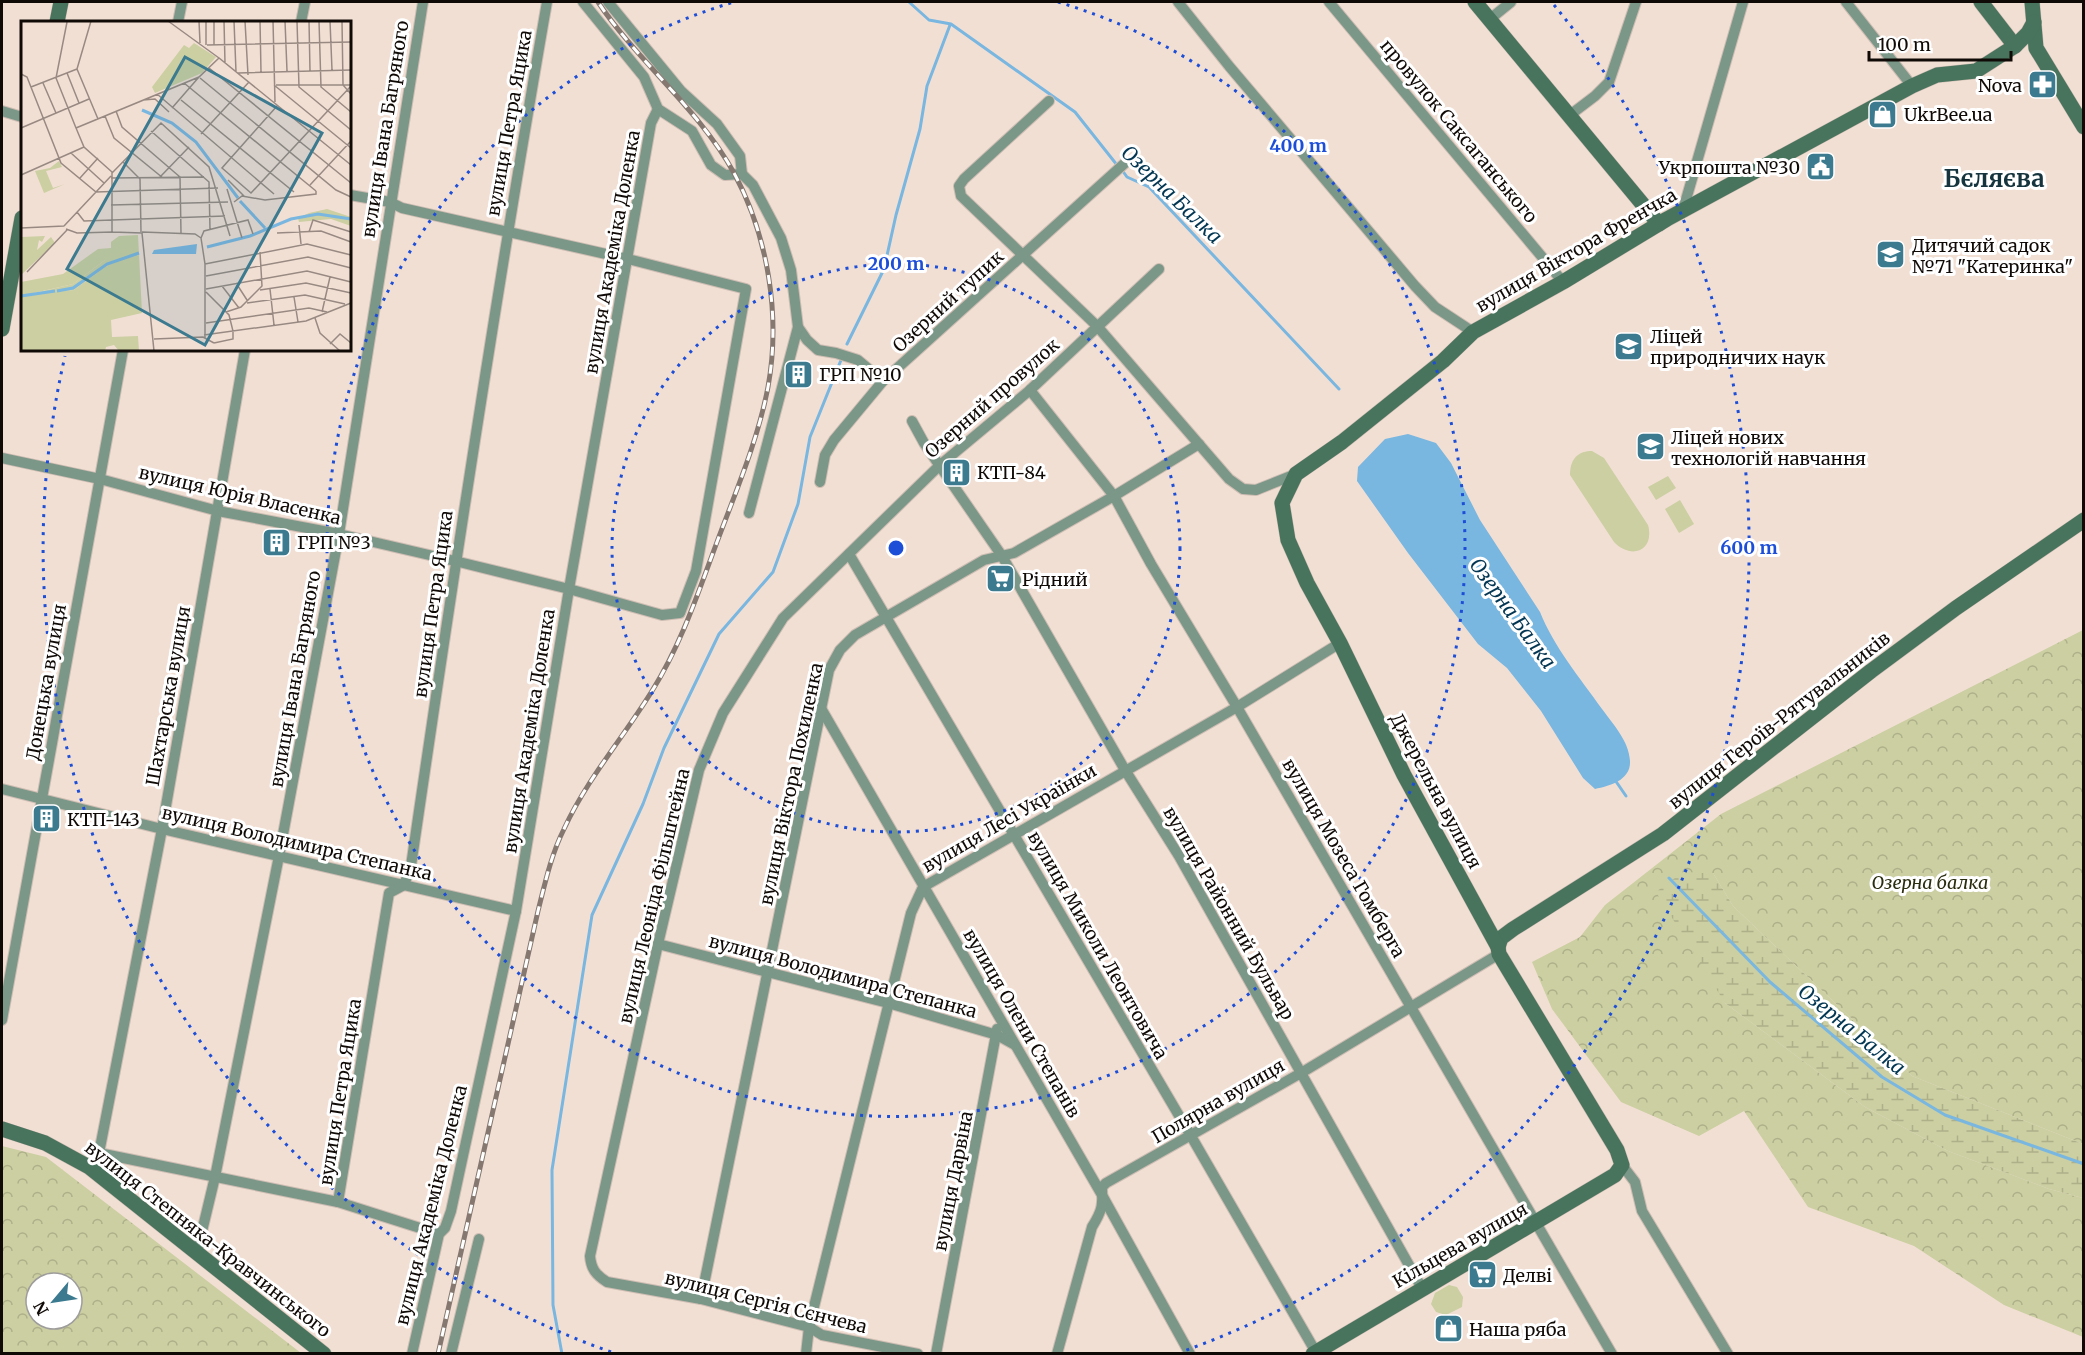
<svg xmlns="http://www.w3.org/2000/svg" width="2085" height="1355" font-family="Merriweather,serif">
	<style>
		.grass { fill: #cbcfa1 }
		.forest { fill: url(#forest-crowns); fill-rule: evenodd }
		.wetland { fill: url(#wetland-marsh) }
		.water { fill: #79b6e0 }
		.lines { fill: none; stroke-linecap: round; stroke-linejoin: round }
		.stream { stroke: #79b6e0; stroke-width: 3 }
		.street-casing { stroke: #cebdb3; stroke-width: 12 }
		.secondary-casing { stroke: #cebdb3; stroke-width: 16 }
		.street { stroke: #7b9788; stroke-width: 10 }
		.secondary { stroke: #48735d; stroke-width: 15 }
		.rail-casing { stroke: #847870; stroke-width: 5 }
		.rail { stroke: #fff; stroke-width: 3; stroke-dasharray: 9; stroke-linecap: butt }
		.ring { fill: none; stroke: #1d4ed8; stroke-width: 3; stroke-dasharray: 3 6 }
		.labels { text-anchor: middle; dominant-baseline: central; stroke-width: 6; stroke-linejoin: round; paint-order: stroke }
		.poi-label { font-size: 18px; fill: #100a07; stroke: #fff; text-anchor: start }
		.street-label { font-size: 18px; fill: #100a07; stroke: #fff }
		.park-label { font-size: 18px; font-style: italic; fill: #2b2d0f; stroke: #fff }
		.water-label { font-size: 20px; font-style: italic; fill: #033652; stroke: #fff }
		.district-label { font-size: 24px; font-weight: bold; fill: #16343e; stroke: #fff }
		.inset-river { fill: none; stroke: #79b6e0; stroke-width: 3 }
		.inset-road { fill: none; stroke: #988a82; stroke-width: 1.5 }
		.view { fill: #3b7a8f; fill-opacity: 0.15; stroke: #3b7a8f; stroke-width: 3 }
		.inset-edge { fill: none; stroke: #100a07; stroke-width: 3 }
		.centre { fill: #1d4ed8; stroke: #fff; stroke-width: 3 }
		.ring-label { font-size: 18px; text-anchor: middle; font-weight: bold; fill: #1d4ed8; stroke: #fff; stroke-width: 6; stroke-linejoin: round; paint-order: stroke }
	</style>
	<defs>
		<pattern id="forest-crowns" width="20" height="18" patternUnits="userSpaceOnUse" patternTransform="scale(1.5)"><rect width="20" height="18" fill="#cbcfa1"/><path d="M2 6a3 3 0 1 1 6 0M12 15a3 3 0 1 1 6 0" fill="none" stroke="#adb089"/></pattern>
		<pattern id="wetland-marsh" width="20" height="14" patternUnits="userSpaceOnUse" patternTransform="scale(1.5)"><rect width="20" height="14" fill="#cbcfa1"/><path d="M1 5h8M5 5V1M11 12h8M15 12V8" fill="none" stroke="#adb089"/></pattern>
	</defs>
	<rect width="100%" height="100%" fill="#f2dfd4"/>
	<!-- grass -->
	<g class="grass">
		<path d="M1592,451L1604,458L1648,525C1655,551 1631,560 1614,542L1570,475C1570,461 1576,451 1592,451Z"/>
		<path d="M1668,476L1676,488L1656,500L1648,487Z"/>
		<path d="M1680,500L1694,524L1679,533L1665,509Z"/>
		<path d="M1449,1285L1457,1287L1463,1297L1462,1307L1446,1315L1436,1312L1431,1304L1435,1293Z"/>
	</g>
	<!-- forest -->
	<g class="forest">
		<path d="M2083,630V1144L1912,1076L1733,906L1713,873L1725,1003L1865,1107L1948,1151L2049,1189L2083,1198V1337L2004,1305L1914,1246L1808,1207L1744,1111L1699,1136L1621,1102L1552,1009L1532,962L1580,937L1605,905L1721,814Z"/>
		<path d="M2,1146L46,1157L301,1353H2ZM36,1283H72V1319H36Z"/>
	</g>
	<!-- wetland -->
	<path class="wetland" d="M1683,872L1713,873L1733,906L1912,1076L2083,1144V1198L2049,1189L1948,1151L1865,1107L1725,1003L1656,892Z"/>
	<!-- water -->
	<path class="water" d="M1408,434L1436,443L1451,463L1480,520L1540,612C1554,647 1580,678 1602,709C1613,724 1629,741 1630,761C1631,780 1610,786 1595,789L1583,778L1541,711L1507,668L1478,644L1408,553L1357,481L1358,467L1385,439Z"/>
	<g class="lines">
		<!-- stream -->
		<g class="stream">
			<path d="M909,2L929,20L951,24L1075,112L1117,165"/>
			<path d="M1122,170L1127,177L1149,187L1339,389"/>
			<path d="M847,344L884,269L896,215L920,129L927,86L950,25"/>
			<path d="M1615,780L1626,796"/>
			<path d="M1669,878L1770,982L1882,1077L1945,1115L2084,1164"/>
			<path d="M562,1354L553,1305L552,1170L592,915L643,804L664,748L719,634L773,572L798,504L810,437L841,360"/>
		</g>
		<defs>
			<g id="street">
				<path d="M583,2L644,77L658,109L692,131L711,165L725,175L742,174"/>
				<path d="M608,2L681,91L717,124L740,156L742,174L753,185L781,238L791,270L798,327L807,340L818,350L836,353L858,360L883,381"/>
				<path d="M1178,2L1229,66L1415,286L1435,307L1473,332"/>
				<path d="M1329,2L1563,282"/>
				<path d="M1846,2L1912,86"/>
				<path d="M1490,19L1511,2"/>
				<path d="M178,22L182,2"/>
				<path d="M301,22L305,2"/>
				<path d="M1049,101L964,179L959,186L961,196L1097,326L1229,479L1243,489L1256,490L1296,474"/>
				<path d="M2,111L22,117"/>
				<path d="M1570,115L1595,96L1609,82L1636,2"/>
				<path d="M1683,210L1743,2"/>
				<path d="M1030,390L1114,496L1151,564L1237,707L1612,1354"/>
				<path d="M912,421L924,443L1002,556L1125,770L1179,856L1423,1290"/>
				<path d="M2,458L100,479L218,511L339,534L455,561L569,589L662,615L680,613L696,571L746,289L628,259L402,208L390,202L350,195"/>
				<path d="M820,482L825,455L834,440L883,381L1125,163"/>
				<path d="M749,513L798,327"/>
				<path d="M849,554L1191,1136L1317,1354"/>
				<path d="M822,710L1102,1195L1190,1354"/>
				<path d="M2,789L162,829L516,911"/>
				<path d="M658,944L888,1003L997,1035L1015,1045"/>
				<path d="M2,1020L123,350"/>
				<path d="M99,1153L162,829L245,350"/>
				<path d="M1622,1165L1635,1182L1642,1211L1728,1354"/>
				<path d="M89,1167L99,1153L338,1202L439,1234"/>
				<path d="M338,1202L389,893L404,885L411,866C453,577 497,289 547,2"/>
				<path d="M197,1252L215,1177L279,856L339,534L423,2"/>
				<path d="M701,1299L829,670L840,650L855,635L984,560L1014,553L1114,496L1199,444"/>
				<path d="M412,1354L439,1234L445,1228L451,1211L516,911L569,589L651,123L658,109"/>
				<path d="M451,1354L479,1239"/>
				<path d="M806,1354L809,1327L911,913L923,887L1237,707L1340,643"/>
				<path d="M918,1354L822,1335L809,1327L701,1299L607,1282C596,1275 591,1269 590,1256L658,944L699,770L723,713L783,618L940,465L1030,390L1159,269"/>
				<path d="M936,1354L997,1029"/>
				<path d="M1057,1354L1092,1227C1102,1211 1103,1206 1102,1187L1106,1183L1301,1073L1499,954"/>
			</g>
			<g id="secondary">
				<path d="M1475,2L1659,224"/>
				<path d="M1981,2L2015,46"/>
				<path d="M2032,2L2036,48L2084,127"/>
				<path d="M57,22L61,2"/>
				<path d="M2,329L22,218"/>
				<path d="M1498,947L1501,938L1513,929L1663,834L1871,671L1956,608L2084,520"/>
				<path d="M2,1129L45,1143L89,1167L324,1354"/>
				<path d="M1313,1354L1615,1175L1622,1165L1617,1150L1499,954L1498,947L1404,775L1340,643L1307,583L1288,540L1282,503L1296,474L1342,442L1443,361L1473,332L1563,282L1667,219L1912,86L1937,75L1976,71L2015,46L2028,33L2034,22"/>
			</g>
		</defs>
		<!-- street casing -->
		<use href="#street" class="street-casing"/>
		<!-- secondary casing -->
		<use href="#secondary" class="secondary-casing"/>
		<!-- street -->
		<use href="#street" class="street"/>
		<!-- secondary -->
		<use href="#secondary" class="secondary"/>
		<defs>
			<path id="rail" d="M438,1354L538,911C545,883 551,855 564,829C587,779 623,738 652,691C681,645 698,593 717,542C736,491 758,440 768,387C781,316 768,236 734,173C699,109 638,62 598,2"/>
		</defs>
		<!-- rail casing -->
		<use href="#rail" class="rail-casing"/>
		<!-- rail -->
		<use href="#rail" class="rail"/>
	</g>
	<!-- distance rings -->
	<g class="ring">
		<circle cx="896" cy="548" r="284"/>
		<path d="M1058 2A569 569 0 1 1 734 2"/>
		<path d="M611 1352A853 853 0 0 1 65 356M1554 5A853 853 0 0 1 1181 1352"/>
	</g>
	<!-- icons -->
	<defs>
		<symbol id="pharmacy-square" viewBox="-11 -11 22 22"><rect x="-9" y="-9" width="18" height="18" rx="4" fill="#3b7a8f" stroke="#fff"/><path d="M-2-6h4v4h4v4h-4v4h-4v-4h-4v-4h4Z" fill="#fff"/></symbol>
		<symbol id="shop-square" viewBox="-11 -11 22 22"><rect x="-9" y="-9" width="18" height="18" rx="4" fill="#3b7a8f" stroke="#fff"/><path d="M-5-2.5h2.3a2.7 3.5 0 0 1 5.4 0H5L5.5 6h-11ZM-1.5-2.5h3a1.5 2.3 0 0 0-3 0Z" fill="#fff"/></symbol>
		<symbol id="civic-square" viewBox="-11 -11 22 22"><rect x="-9" y="-9" width="18" height="18" rx="4" fill="#3b7a8f" stroke="#fff"/><path d="M-.6-6.5H3V-4.5H.6V-3L4-1V1h2V6H-6V1h2V-1L-.6-3ZM-1.2 2.5V6h2.4V2.5Z" fill="#fff"/></symbol>
		<symbol id="school-square" viewBox="-11 -11 22 22"><rect x="-9" y="-9" width="18" height="18" rx="4" fill="#3b7a8f" stroke="#fff"/><path d="M0-5L7-2L0 1L-7-2ZM-4 1L0 2.5L4 1V4Q0 6-4 4Z" fill="#fff"/></symbol>
		<symbol id="building-square" viewBox="-11 -11 22 22"><rect x="-9" y="-9" width="18" height="18" rx="4" fill="#3b7a8f" stroke="#fff"/><path d="M-4-6H4V6H1V3H-1V6H-4ZM-2.5-4.3h1.7v1.8h-1.7ZM.8-4.3h1.7v1.8H.8ZM-2.5-1h1.7V.8h-1.7ZM.8-1h1.7V.8H.8Z" fill="#fff"/></symbol>
		<symbol id="supermarket-square" viewBox="-11 -11 22 22"><rect x="-9" y="-9" width="18" height="18" rx="4" fill="#3b7a8f" stroke="#fff"/><path d="M-6-5.5h2.5l.6 2H6L4.5 2H-2.5L-4.4-4H-6ZM-1.5 3.2a1.3 1.3 0 1 0 .1 0ZM3 3.2a1.3 1.3 0 1 0 .1 0Z" fill="#fff"/></symbol>
	</defs>
	<g fill-rule="evenodd">
		<use href="#pharmacy-square" x="2026" y="68" width="33" height="33"/>
		<use href="#shop-square" x="1866" y="98" width="33" height="33"/>
		<use href="#civic-square" x="1804" y="150" width="33" height="33"/>
		<use href="#school-square" x="1874" y="238" width="33" height="33"/>
		<use href="#school-square" x="1612" y="330" width="33" height="33"/>
		<use href="#building-square" x="782" y="358" width="33" height="33"/>
		<use href="#school-square" x="1634" y="430" width="33" height="33"/>
		<use href="#building-square" x="940" y="456" width="33" height="33"/>
		<use href="#building-square" x="260" y="526" width="33" height="33"/>
		<use href="#supermarket-square" x="984" y="562" width="33" height="33"/>
		<use href="#building-square" x="30" y="802" width="33" height="33"/>
		<use href="#supermarket-square" x="1466" y="1258" width="33" height="33"/>
		<use href="#shop-square" x="1432" y="1312" width="33" height="33"/>
	</g>
	<g class="labels">
		<!-- poi labels -->
		<g class="poi-label">
			<text x="2022" y="85" text-anchor="end">Nova</text>
			<text x="1904" y="114">UkrBee.ua</text>
			<text x="1800" y="167" text-anchor="end">Укрпошта №30</text>
			<text x="1912" y="245">Дитячий садок<tspan x="1912" dy="21">№71 "Катеринка"</tspan></text>
			<text x="1650" y="336">Ліцей<tspan x="1650" dy="21">природничих наук</tspan></text>
			<text x="819" y="374">ГРП №10</text>
			<text x="1671" y="437">Ліцей нових<tspan x="1671" dy="21">технологій навчання</tspan></text>
			<text x="977" y="472">КТП-84</text>
			<text x="297" y="542">ГРП №3</text>
			<text x="1022" y="579">Рідний</text>
			<text x="67" y="819">КТП-143</text>
			<text x="1503" y="1275">Делві</text>
			<text x="1469" y="1329">Наша ряба</text>
		</g>
		<!-- street labels -->
		<g class="street-label">
			<text transform="translate(509 123) rotate(-80)">вулиця Петра Яцика</text>
			<text transform="translate(385 129) rotate(-81)">вулиця Івана Багряного</text>
			<text transform="translate(1459 131) rotate(50)">провулок Саксаганського</text>
			<text transform="translate(1576 250) rotate(-30)">вулиця Віктора Френчка</text>
			<text transform="translate(612 252) rotate(-80)">вулиця Академіка Доленка</text>
			<text transform="translate(948 301) rotate(-42)">Озерний тупик</text>
			<text transform="translate(992 398) rotate(-41)">Озерний провулок</text>
			<text transform="translate(240 495) rotate(13)">вулиця Юрія Власенка</text>
			<text transform="translate(433 604) rotate(-82)">вулиця Петра Яцика</text>
			<text transform="translate(295 679) rotate(-80)">вулиця Івана Багряного</text>
			<text transform="translate(46 682) rotate(-80)">Донецька вулиця</text>
			<text transform="translate(168 696) rotate(-80)">Шахтарська вулиця</text>
			<text transform="translate(1779 720) rotate(-38)">вулиця Героїв-Рятувальників</text>
			<text transform="translate(529 731) rotate(-81)">вулиця Академіка Доленка</text>
			<text transform="translate(791 784) rotate(-78)">вулиця Віктора Похиленка</text>
			<text transform="translate(1436 791) rotate(62)">Джерельна вулиця</text>
			<text transform="translate(1009 818) rotate(-30)">вулиця Лесі Українки</text>
			<text transform="translate(297 843) rotate(13)">вулиця Володимира Степанка</text>
			<text transform="translate(1344 858) rotate(60)">вулиця Мозеса Гомберга</text>
			<text transform="translate(654 896) rotate(-77)">вулиця Леоніда Фільштейна</text>
			<text transform="translate(1229 913) rotate(60)">вулиця Районний Бульвар</text>
			<text transform="translate(1098 945) rotate(60)">вулиця Миколи Леонтовича</text>
			<text transform="translate(843 976) rotate(15)">вулиця Володимира Степанка</text>
			<text transform="translate(1022 1023) rotate(60)">вулиця Олени Степанів</text>
			<text transform="translate(340 1092) rotate(-81)">вулиця Петра Яцика</text>
			<text transform="translate(1218 1101) rotate(-30)">Полярна вулиця</text>
			<text transform="translate(953 1181) rotate(-79)">вулиця Дарвіна</text>
			<text transform="translate(431 1205) rotate(-76)">вулиця Академіка Доленка</text>
			<text transform="translate(208 1239) rotate(38)">вулиця Степняка-Кравчинського</text>
			<text transform="translate(1460 1245) rotate(-30)">Кільцева вулиця</text>
			<text transform="translate(766 1302) rotate(14)">вулиця Сергія Сєнчева</text>
		</g>
		<!-- park labels -->
		<g class="park-label">
			<text x="1930" y="882">Озерна балка</text>
		</g>
		<!-- water labels -->
		<g class="water-label">
			<text transform="translate(1172 194) rotate(44)">Озерна Балка</text>
			<text transform="translate(1513 613) rotate(54)">Озерна Балка</text>
			<text transform="translate(1852 1029) rotate(39)">Озерна Балка</text>
		</g>
		<!-- district labels -->
		<g class="district-label">
			<text x="1994" y="178">Бєляєва</text>
		</g>
	</g>
	<!-- overview -->
	<g transform="translate(21 21)">
		<rect width="330" height="330" fill="#f2dfd4"/>
		<path d="M38,140L41,146L25,150L32,167L44,163L23,172L14,150L29,147Z" fill="#cbcfa1"/>
		<path d="M173,22L195,36L181,52L134,72L131,66L163,24L168,27ZM306,188L330,196V205L310,198L278,201L277,197L288,192ZM117,214L121,292L90,299L91,316L117,315L118,330H98L93,324L85,326L84,330H0V261L42,253L77,228L90,227V221L98,215ZM118,234L84,246L53,269L4,274L52,263L84,239Z" fill="#cbcfa1" fill-rule="evenodd"/>
		<path d="M117,230L116,237L84,246L53,269L1,275L52,263L84,239L102,231Z" fill="#cbcfa1"/>
		<path d="M24,215L21,221L18,219L16,229L30,216L34,222L0,254V216Z" fill="#cbcfa1"/>
		<path d="M176,223L175,233H131L133,229Z" fill="#79b6e0"/>
		<path class="inset-river" d="M121,89L151,102L175,121L217,177M219,180L244,207M186,226L229,215L270,198L297,193L330,198M36,270L52,267L86,243L118,232M0,275L34,270"/>
		<path class="inset-road" d="M70,0L56,48L77,98M147,0L198,37M178,0L179,22M185,0V24M193,0V24M203,0L204,42M213,0L215,51M224,0L227,54M239,0L240,51M252,0L254,81M264,0L266,50M276,0L278,66L330,109M288,0L289,50M298,0L300,66L330,91M309,0L311,49M321,0L322,64L330,73M46,1L35,57L55,107M186,24L330,21M188,47L330,162M46,52L58,82M217,52L330,49M0,53L6,56L40,142L75,171L197,167M179,57L315,169L330,176M22,62L35,92M163,62L295,170M253,64L330,127M255,64H330M10,66L56,48M136,73L253,173M122,79L134,78L148,91M160,79L273,171M256,85L201,147L230,172L330,65M151,87L178,56M95,90L101,106L159,156L160,212M84,95L93,117L142,157M0,107L68,78M130,110L188,161L189,209M180,113L228,61M50,132L83,162M102,141L119,158L120,211M91,152L140,102L188,146L209,215M0,154L63,126M139,156L168,126M59,157L77,137M90,157L183,156M207,159L223,175M289,164L330,120M206,168L221,217M213,181L221,175L244,179L295,173V170M90,184L207,181M56,191L63,200L204,195M278,204L280,223M43,205L90,155M0,207L43,205M45,208L56,212L92,211M121,211L174,213L180,217M288,211L292,199L330,211M256,212L300,210L330,221M180,217L184,243V317M180,217L183,210L227,199L232,213M184,243L286,223L330,234M6,251L46,209M185,255L287,236L330,247M215,262L226,279M201,265L218,287M185,268L286,250L330,261M249,268L253,304M239,269L285,262L330,272M185,271L208,294L212,310V318L193,322M273,276L277,301M226,282L284,274L324,283M205,291L220,286L241,265L239,231M301,291L309,256M294,297L299,312L319,330M185,302L288,287L306,291M183,314L285,300L330,282M133,318L182,316L193,322M309,323L319,313L330,322M133,330L121,212L91,211V151L63,126L55,107L178,56L198,37L330,144"/>
		<path class="view" d="M164,36L301,112L184,324L46,248Z"/>
		<rect width="330" height="330" class="inset-edge"/>
	</g>
	<circle cx="896" cy="548" r="9" class="centre"/>
	<g class="ring-label">
		<text x="1298" y="152">400 m</text>
		<text x="896" y="270">200 m</text>
		<text x="1749" y="554">600 m</text>
	</g>
	<!-- border -->
	<rect width="2085" height="1355" fill="none" stroke="#100a07" stroke-width="6"/>
	<!-- north arrow -->
	<g transform="translate(54 1301) rotate(241)"><circle r="28" fill="#ffffff" stroke="#9f9d9c" stroke-width="1.5"/>
	<path d="M0-4.5L10 22L0 15L-10 22Z" fill="#3b7a8f"/>
	<text y="-9" font-size="16" font-weight="bold" text-anchor="middle" fill="#100a07">N</text>
	</g>
	<!-- scale -->
	<path d="M1869 51v9h142v-9" fill="none" stroke="#100a07" stroke-width="3"/>
	<text x="1878" y="51" font-size="18" fill="#100a07" stroke="#ffffff" stroke-width="4.5" paint-order="stroke">100 m</text>
</svg>
